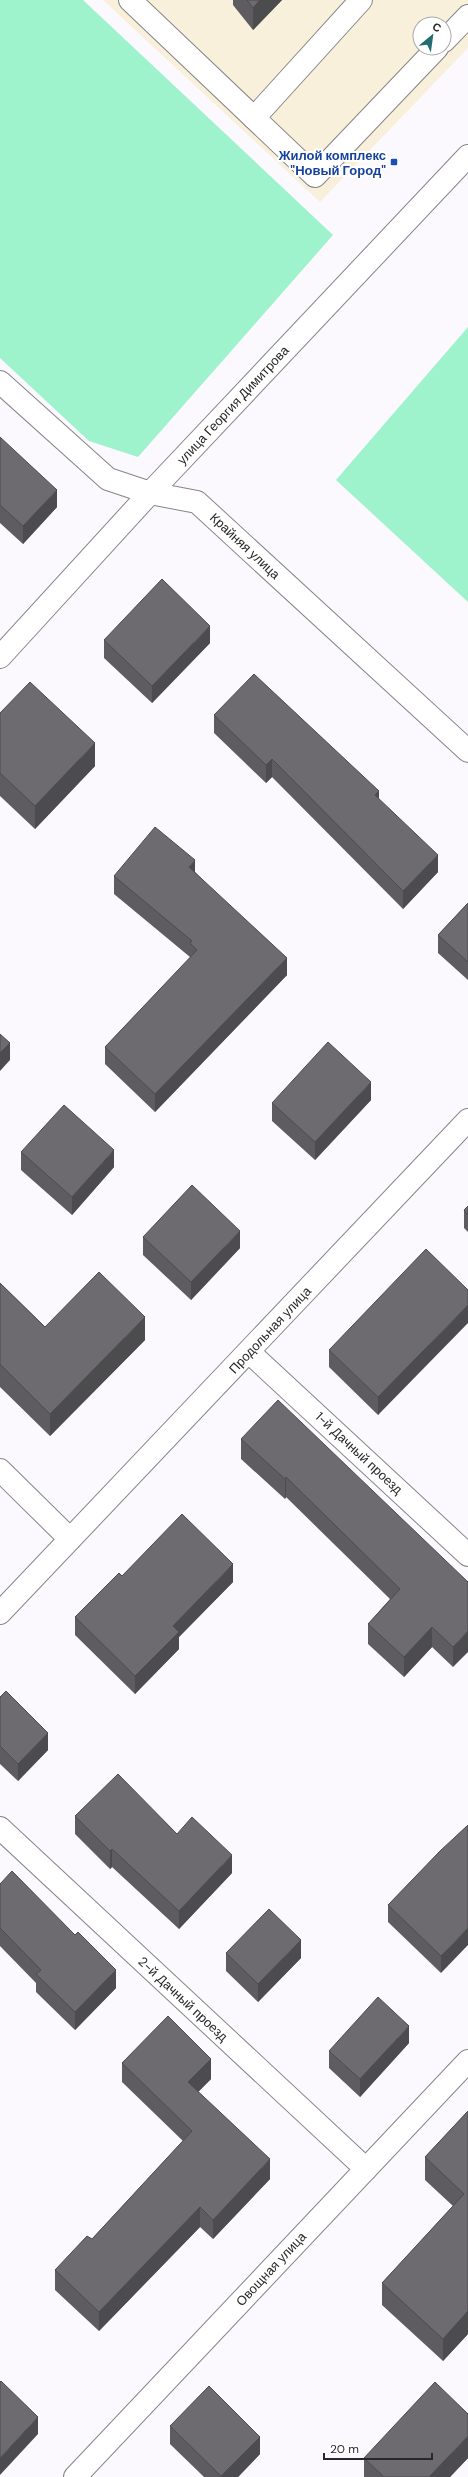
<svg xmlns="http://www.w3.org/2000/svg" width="468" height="2477" font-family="'DM Sans',sans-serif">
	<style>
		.commercial { fill: #f8f0da; fill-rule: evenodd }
		.green { fill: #9ef2cc }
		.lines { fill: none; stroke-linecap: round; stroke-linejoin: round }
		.minor-casing { stroke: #868589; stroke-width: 24 }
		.minor { stroke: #fff; stroke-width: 22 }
		.wall { fill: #5e5c60 }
		.shaded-wall { fill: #4c4b4e }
		.building { fill: #6d6b70; stroke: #4c4b4e }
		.transit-dot { fill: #1a4fb4; stroke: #fff; stroke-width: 1.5 }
		.labels { text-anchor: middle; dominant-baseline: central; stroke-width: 4; stroke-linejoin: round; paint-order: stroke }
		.transit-label { font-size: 13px; font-weight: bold; fill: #164399; stroke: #fff; text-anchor: end }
		.street-label { font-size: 13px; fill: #282729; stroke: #fff }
	</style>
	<rect width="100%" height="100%" fill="#fbf9fe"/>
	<!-- commercial -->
	<path class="commercial" d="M103,0H468V48L320,202ZM420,24H444V48H420Z"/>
	<!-- green -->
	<g class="green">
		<path d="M0,0H83L333,235L138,457L89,441L0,358Z"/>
		<path d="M468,327V602L336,480Z"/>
	</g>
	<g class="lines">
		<defs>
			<g id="minor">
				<path d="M130,0L315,176L437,48"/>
				<path d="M444,41L468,16"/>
				<path d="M254,118L361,0"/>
				<path d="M0,382L108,479L150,493L197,502L468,751"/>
				<path d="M0,657L150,493L468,156"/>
				<path d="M249,1352L468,1555"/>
				<path d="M0,1470L70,1539"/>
				<path d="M0,1613L468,1120"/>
				<path d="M0,1828L366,2169"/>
				<path d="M75,2477L468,2061"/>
			</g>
		</defs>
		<!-- minor casing -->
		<use href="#minor" class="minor-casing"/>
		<!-- minor -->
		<use href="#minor" class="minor"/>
	</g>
	<!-- wall -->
	<g class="wall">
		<path d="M233,0H282L253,30L233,5Z"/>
		<path d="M0,437L57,507L23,544L0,523Z"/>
		<path d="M104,640L210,643L152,703L104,658Z"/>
		<path d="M0,713L95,766L35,829L0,796Z"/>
		<path d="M214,715L379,800L438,872L403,909L272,777L266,783L214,733Z"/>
		<path d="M195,872L287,975L155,1112L105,1064V1047L190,958V957L114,894V876Z"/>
		<path d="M468,903V980L438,953V935Z"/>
		<path d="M371,1100L315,1160L272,1121V1103Z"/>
		<path d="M21,1152L114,1167L72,1215L21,1170Z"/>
		<path d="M468,1206V1232L464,1228V1210Z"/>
		<path d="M143,1237L240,1248L191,1300L143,1255Z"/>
		<path d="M0,1283L45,1327L145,1340L50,1436L0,1387Z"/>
		<path d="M468,1290L378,1415L329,1367V1350Z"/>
		<path d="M241,1439L468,1582L453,1667L432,1647L404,1677L368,1644V1624L390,1599L286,1497L285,1499L241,1459Z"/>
		<path d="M122,1576L233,1582L179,1637V1649L135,1694L75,1635V1617Z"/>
		<path d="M0,1697L48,1750L18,1781L0,1764Z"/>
		<path d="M75,1816L177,1834L232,1873L179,1929L112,1867L110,1869L75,1834Z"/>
		<path d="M468,1825L441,1973L388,1922V1905Z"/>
		<path d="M0,1884L75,1935L116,1988L75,2030L36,1992V1983L0,1946Z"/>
		<path d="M226,1953L301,1958L258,2002L226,1971Z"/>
		<path d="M409,2043L360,2097L329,2068V2051Z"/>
		<path d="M122,2063L211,2079L198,2092L270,2179L213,2239L200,2227L99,2331L55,2290V2270L92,2239L183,2141L122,2082Z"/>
		<path d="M468,2111V2334L443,2361L382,2305V2283L453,2206L425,2180V2157Z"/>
		<path d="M170,2426L260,2454L238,2477H204L170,2444Z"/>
		<path d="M364,2458H468L450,2477H364Z"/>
	</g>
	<!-- shaded-wall -->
	<g class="shaded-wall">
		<path d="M260,0H282L253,30V8Z"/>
		<path d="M57,490V507L23,544V526Z"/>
		<path d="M210,626V643L152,703V686Z"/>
		<path d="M95,743V766L35,829V806Z"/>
		<path d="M272,759V777L266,783V765Z"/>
		<path d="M379,791V808L375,795Z"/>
		<path d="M438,855V872L403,909V891Z"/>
		<path d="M195,860V877L189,867Z"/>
		<path d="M287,958V975L155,1112V1094Z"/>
		<path d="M10,1043V1060L0,1071V1053Z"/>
		<path d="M371,1082V1100L315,1160V1142Z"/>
		<path d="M114,1150V1167L72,1215V1197Z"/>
		<path d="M240,1231V1248L191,1300V1282Z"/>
		<path d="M468,1305V1323L378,1415V1397Z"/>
		<path d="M145,1317V1340L50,1436V1414Z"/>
		<path d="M286,1477V1497L285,1499V1479Z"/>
		<path d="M233,1564V1582L179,1637V1649L135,1694V1676L173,1626Z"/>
		<path d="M432,1627V1647L404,1677V1657Z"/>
		<path d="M468,1631V1652L453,1667V1647Z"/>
		<path d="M48,1733V1750L18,1781V1764Z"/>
		<path d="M112,1849V1867L110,1869V1851Z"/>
		<path d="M232,1855V1873L179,1929V1911Z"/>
		<path d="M468,1928V1945L441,1973V1956Z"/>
		<path d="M301,1940V1958L258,2002V1984Z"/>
		<path d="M116,1970V1988L75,2030V2012Z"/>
		<path d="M409,2026V2043L360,2097V2079Z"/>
		<path d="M211,2059V2079L188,2102V2082Z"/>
		<path d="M270,2159V2179L213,2239V2220Z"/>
		<path d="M200,2207V2227L99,2331V2312Z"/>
		<path d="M468,2311V2334L443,2361V2339Z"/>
		<path d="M38,2417V2434L0,2475V2458Z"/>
		<path d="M468,2436V2458L450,2477H429Z"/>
		<path d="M260,2437V2454L238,2477H221Z"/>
	</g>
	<!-- building -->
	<g class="building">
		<path d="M247,0H260L253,8Z"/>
		<path d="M0,437L57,490L23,526L0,505Z"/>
		<path d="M162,579L210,626L152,686L104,640Z"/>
		<path d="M254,674L379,791L375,795L438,855L403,891L272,759L266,765L214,715Z"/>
		<path d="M30,682L95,743L35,806L0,773V713Z"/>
		<path d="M155,827L195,860L189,867L287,958L155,1094L105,1047L197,950L190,943L192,941L114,876Z"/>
		<path d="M468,903V962L438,935Z"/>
		<path d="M0,1034L10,1043L0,1053Z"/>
		<path d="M328,1042L371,1082L315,1142L272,1103Z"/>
		<path d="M64,1105L114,1150L72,1197L21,1152Z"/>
		<path d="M192,1185L240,1231L191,1282L143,1237Z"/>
		<path d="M468,1206V1215L464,1210Z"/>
		<path d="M426,1249L468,1290V1305L378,1397L329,1350Z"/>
		<path d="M99,1272L145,1317L50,1414L0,1364V1283L45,1327Z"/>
		<path d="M278,1400L468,1582V1631L453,1647L432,1627L404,1657L368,1624L400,1589L286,1477L285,1479L241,1439Z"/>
		<path d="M182,1514L233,1564L173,1626L179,1632L135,1676L75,1617L119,1573L122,1576Z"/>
		<path d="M6,1691L48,1733L18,1764L0,1746V1697Z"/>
		<path d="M118,1774L177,1834L192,1817L232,1855L179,1911L112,1849L110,1851L75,1816Z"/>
		<path d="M468,1825V1928L441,1956L388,1905L440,1851Z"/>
		<path d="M12,1871L75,1935L78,1932L116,1970L75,2012L36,1974L41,1970L0,1928V1884Z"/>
		<path d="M269,1909L301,1940L258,1984L226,1953Z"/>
		<path d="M378,1997L409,2026L360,2079L329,2051Z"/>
		<path d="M168,2016L211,2059L188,2082L270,2159L213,2220L200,2207L99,2312L55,2270L87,2236L92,2239L192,2131L122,2063Z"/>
		<path d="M468,2111V2311L443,2339L382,2283L464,2194L425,2157Z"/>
		<path d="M1,2381L38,2417L0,2458V2382Z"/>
		<path d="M435,2382L468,2414V2436L429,2477H384L364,2458Z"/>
		<path d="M209,2386L260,2437L221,2476L170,2426Z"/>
	</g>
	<!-- markers -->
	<rect class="transit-dot" x="390" y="158" width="8" height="8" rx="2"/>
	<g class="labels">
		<!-- transit labels -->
		<g class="transit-label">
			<text x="386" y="155">Жилой комплекс<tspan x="386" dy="15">"Новый Город"</tspan></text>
		</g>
		<!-- street labels -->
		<g class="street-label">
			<text transform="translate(233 405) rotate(-47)">улица Георгия Димитрова</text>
			<text transform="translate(245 546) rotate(43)">Крайняя улица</text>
			<text transform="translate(270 1330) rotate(-47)">Продольная улица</text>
			<text transform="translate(359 1453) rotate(43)">1-й Дачный проезд</text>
			<text transform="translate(183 1999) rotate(43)">2-й Дачный проезд</text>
			<text transform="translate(271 2269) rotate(-47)">Овощная улица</text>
		</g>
	</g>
	<!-- north arrow -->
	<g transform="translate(432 36) rotate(29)"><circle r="19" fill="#ffffff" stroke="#a9a9a9"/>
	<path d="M0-3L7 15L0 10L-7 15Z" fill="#216d70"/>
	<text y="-6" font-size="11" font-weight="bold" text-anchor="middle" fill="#282729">С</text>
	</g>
	<!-- scale -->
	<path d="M324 2453v6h108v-6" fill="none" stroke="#282729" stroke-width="2"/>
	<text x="330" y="2453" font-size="12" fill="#282729" stroke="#ffffff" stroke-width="3" paint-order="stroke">20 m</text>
</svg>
